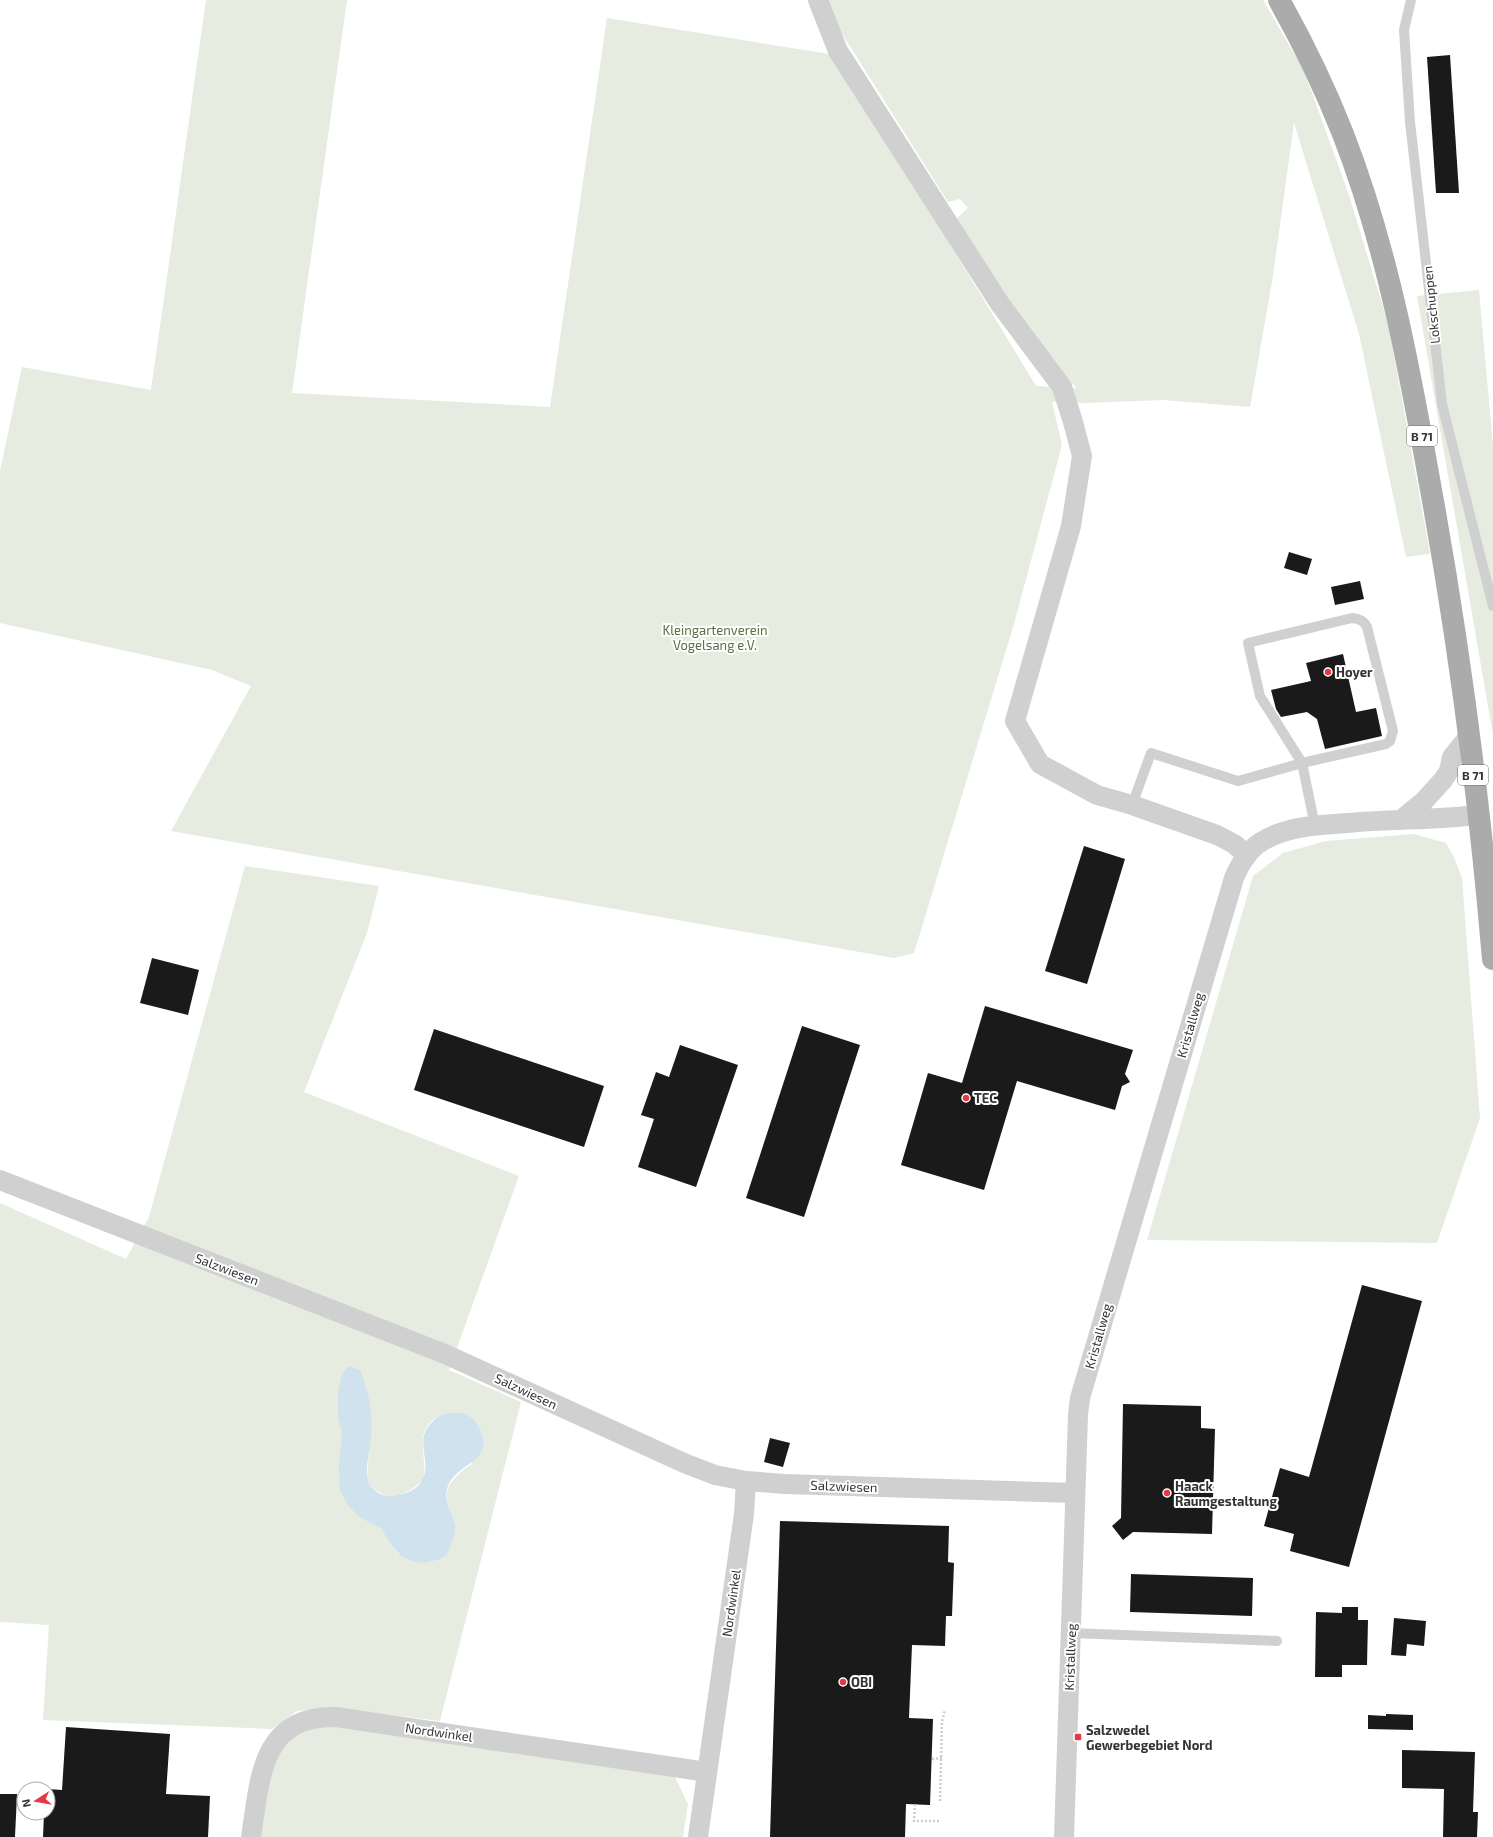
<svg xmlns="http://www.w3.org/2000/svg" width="1493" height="1837" font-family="'Exo 2',sans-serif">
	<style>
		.green { fill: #e6ecdf; fill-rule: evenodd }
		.water { fill: #cfe2ee }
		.building { fill: #1a1a1a }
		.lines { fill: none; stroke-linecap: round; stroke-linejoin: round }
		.path { stroke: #cdcdcd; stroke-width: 2.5; stroke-dasharray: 2 2; stroke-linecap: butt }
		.lane { stroke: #d0d0d0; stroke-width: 10 }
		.street { stroke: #d0d0d0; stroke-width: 20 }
		.primary { stroke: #ababab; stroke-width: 22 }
		.poi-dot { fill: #e63946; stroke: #fff; stroke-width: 1.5 }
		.labels { text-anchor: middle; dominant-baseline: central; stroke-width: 4; stroke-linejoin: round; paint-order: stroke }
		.shield { fill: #fff; stroke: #707070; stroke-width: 1 }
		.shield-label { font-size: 12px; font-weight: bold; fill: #333 }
		.street-label { font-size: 13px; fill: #333; stroke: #fff }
		.park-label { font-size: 13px; fill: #56703f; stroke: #fff }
		.poi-label { font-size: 13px; font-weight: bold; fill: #333; stroke: #fff; text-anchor: start }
	</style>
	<rect width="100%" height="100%" fill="#fff"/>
	<!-- green -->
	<g class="green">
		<path d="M206,0H347L292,393L550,407L607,18L835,55L1036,386L1077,388L1066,378L1013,309L955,220L968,208L960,199L948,202L836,24L828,0H1263L1304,71L1348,192L1389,327L1430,554L1406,557L1359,334L1294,123L1273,276L1250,407L1163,400L1085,403L1052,402L1062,445L1014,624L914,953L894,958L171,831L251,686L212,670L0,623V471L22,367L151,390Z"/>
		<path d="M1479,290L1493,446V735L1417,296Z"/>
		<path d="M1414,834L1446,843L1454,857L1462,878L1480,1118L1437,1243L1147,1240L1253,876L1283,853L1326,841Z"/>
		<path d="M245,866L379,886L367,933L304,1092L519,1176L449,1370L521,1402L440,1721L338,1708L297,1711L272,1729L43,1720L49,1625L0,1622V1203L126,1259L149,1217ZM365,1381C370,1408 371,1435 368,1463C368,1469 366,1481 371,1486C383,1499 401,1498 414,1487C417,1485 421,1483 423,1479C426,1469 423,1459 423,1449C420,1420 439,1412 463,1413L472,1464C448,1480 439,1492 454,1520L438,1560C419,1564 403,1563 391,1545C388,1539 386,1533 382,1528C376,1523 366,1520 359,1517L342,1447V1432Z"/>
		<path d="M341,1722L675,1777L688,1804L683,1837H256L275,1757L300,1730Z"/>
	</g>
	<!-- water -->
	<path class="water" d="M349,1366L360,1370C369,1390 373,1416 371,1438C370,1452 364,1470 369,1483C370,1486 375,1490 377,1492C382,1496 391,1496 397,1495C406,1494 418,1489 422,1480C433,1461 412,1440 433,1421C441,1413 450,1412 461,1413C466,1413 475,1419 477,1424C500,1464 454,1461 447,1489C443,1506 456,1515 455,1530C455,1538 449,1548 447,1555L438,1560L423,1563L411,1561L401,1556L392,1546L381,1528L359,1517L348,1505L340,1490L339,1467L342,1432L338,1417V1393L342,1374Z"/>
	<!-- building -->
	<g class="building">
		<path d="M1450,55L1459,193H1436L1427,57Z"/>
		<path d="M1289,552L1312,559L1307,575L1284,568Z"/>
		<path d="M1360,581L1364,599L1335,605L1331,587Z"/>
		<path d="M1343,654L1356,712L1376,708L1382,736L1325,749L1317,719L1307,712L1281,717L1276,709L1271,690L1311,681L1306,663Z"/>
		<path d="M1084,846L1125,859L1087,984L1045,971Z"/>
		<path d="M152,958L199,970L188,1015L140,1003Z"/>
		<path d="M985,1006L1133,1050L1125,1074L1130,1082L1122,1086L1115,1110L1017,1081L984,1190L901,1165L928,1073L962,1083Z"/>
		<path d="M802,1026L860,1045L804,1217L746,1198Z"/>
		<path d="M434,1029L604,1086L584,1147L414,1090Z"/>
		<path d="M680,1045L738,1065L696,1187L638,1167L654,1119L641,1115L656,1072L669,1077Z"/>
		<path d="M1362,1285L1422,1301L1349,1567L1290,1551L1294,1534L1264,1526L1280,1468L1309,1477Z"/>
		<path d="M1123,1404L1201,1406V1428L1215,1429L1212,1534L1133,1532L1123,1540L1112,1526L1121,1518Z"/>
		<path d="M770,1438L790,1443L783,1467L764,1462Z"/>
		<path d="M780,1521L949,1526L948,1562L954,1563L952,1616H946L945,1646L912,1645L909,1718L933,1719L930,1805L906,1804L905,1837H770Z"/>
		<path d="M1131,1574L1253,1578L1252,1616L1130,1612Z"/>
		<path d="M1342,1607H1358V1620H1368L1367,1665H1342V1677H1315L1316,1612L1342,1613Z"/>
		<path d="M1394,1618L1426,1621L1424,1646L1407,1644L1406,1656L1391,1655Z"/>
		<path d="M1386,1714L1413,1715V1730L1368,1729V1715L1386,1716Z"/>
		<path d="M66,1727L170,1734L166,1794L210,1796L208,1837H43L44,1813H48V1789L62,1790Z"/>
		<path d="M1402,1750L1475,1752L1473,1812H1478L1477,1837H1443L1444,1789L1402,1788Z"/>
		<path d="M0,1794H17L15,1837H0Z"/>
	</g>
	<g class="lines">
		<!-- path -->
		<g class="path">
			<path d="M932,1759L942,1758"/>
			<path d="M940,1801L942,1722L945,1710"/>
			<path d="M915,1804L914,1821H940"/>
		</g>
		<!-- lane -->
		<g class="lane">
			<path d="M1411,0L1404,30L1410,122L1442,404L1493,606"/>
			<path d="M1132,805L1151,753L1238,781L1302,763L1260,696L1248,643L1352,618C1360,619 1364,621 1367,627L1393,731L1390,741L1386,744L1302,763L1315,826"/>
			<path d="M1071,1633L1277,1641"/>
		</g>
		<!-- street -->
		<g class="street">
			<path d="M818,0L838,51L1000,304L1062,387L1073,422L1082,456L1071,526L1015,721L1040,764L1097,795L1132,805L1217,835L1234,844L1247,855"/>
			<path d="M1402,819L1424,801L1443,780L1449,771L1452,757L1469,736"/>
			<path d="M0,1180L445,1354L684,1463L715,1475L746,1481L785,1484L1075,1493"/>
			<path d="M251,1837C260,1780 260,1715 336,1717L707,1772"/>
			<path d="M698,1837L744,1514L746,1481"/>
			<path d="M1064,1837L1078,1415L1080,1398L1234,878C1240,864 1248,850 1261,842C1286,826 1318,825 1347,823C1391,819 1435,820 1478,815"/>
		</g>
		<!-- primary -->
		<path class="primary" d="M1279,0C1303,43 1325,88 1343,134C1389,252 1411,377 1433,501C1460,652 1480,805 1493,959"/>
	</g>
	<!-- markers -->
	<g class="poi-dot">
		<circle cx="1328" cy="672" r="4"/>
		<circle cx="966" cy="1098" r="4"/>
		<circle cx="1167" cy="1493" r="4"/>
		<circle cx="843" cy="1682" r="4"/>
		<rect x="1074" y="1733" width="8" height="8" rx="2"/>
	</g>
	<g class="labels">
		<!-- shield labels -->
		<g class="shield">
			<rect x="1407" y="426" width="30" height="20" rx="3"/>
			<rect x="1458" y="765" width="30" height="20" rx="3"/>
		</g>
		<g class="shield-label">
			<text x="1422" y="436">B 71</text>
			<text x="1473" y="775">B 71</text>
		</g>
		<!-- street labels -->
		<g class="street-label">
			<text transform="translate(1431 305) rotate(-96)">Lokschuppen</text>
			<text transform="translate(1190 1025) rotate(-74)">Kristallweg</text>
			<text transform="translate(227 1269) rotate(21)">Salzwiesen</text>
			<text transform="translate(1098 1336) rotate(-74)">Kristallweg</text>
			<text transform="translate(526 1391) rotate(25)">Salzwiesen</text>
			<text transform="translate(844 1486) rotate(2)">Salzwiesen</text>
			<text transform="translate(731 1603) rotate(-82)">Nordwinkel</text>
			<text transform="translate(1070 1657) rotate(-88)">Kristallweg</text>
			<text transform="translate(439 1732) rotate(8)">Nordwinkel</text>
		</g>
		<!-- park labels -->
		<g class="park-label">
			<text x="715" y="630">Kleingartenverein<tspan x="715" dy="15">Vogelsang e.V.</tspan></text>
		</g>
		<!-- poi labels -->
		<g class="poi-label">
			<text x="1336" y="672">Hoyer</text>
			<text x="974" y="1098">TEC</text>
			<text x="1175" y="1486">Haack<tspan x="1175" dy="15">Raumgestaltung</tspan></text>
			<text x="851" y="1682">OBI</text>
			<text x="1086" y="1730">Salzwedel<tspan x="1086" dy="15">Gewerbegebiet Nord</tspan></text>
		</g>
	</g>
	<!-- north arrow -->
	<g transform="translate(36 1801) rotate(258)"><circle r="19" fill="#ffffff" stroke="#adadad"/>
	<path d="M0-3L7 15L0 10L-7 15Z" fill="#e63946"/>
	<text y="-6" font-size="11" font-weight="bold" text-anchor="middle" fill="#333333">N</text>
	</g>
</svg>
